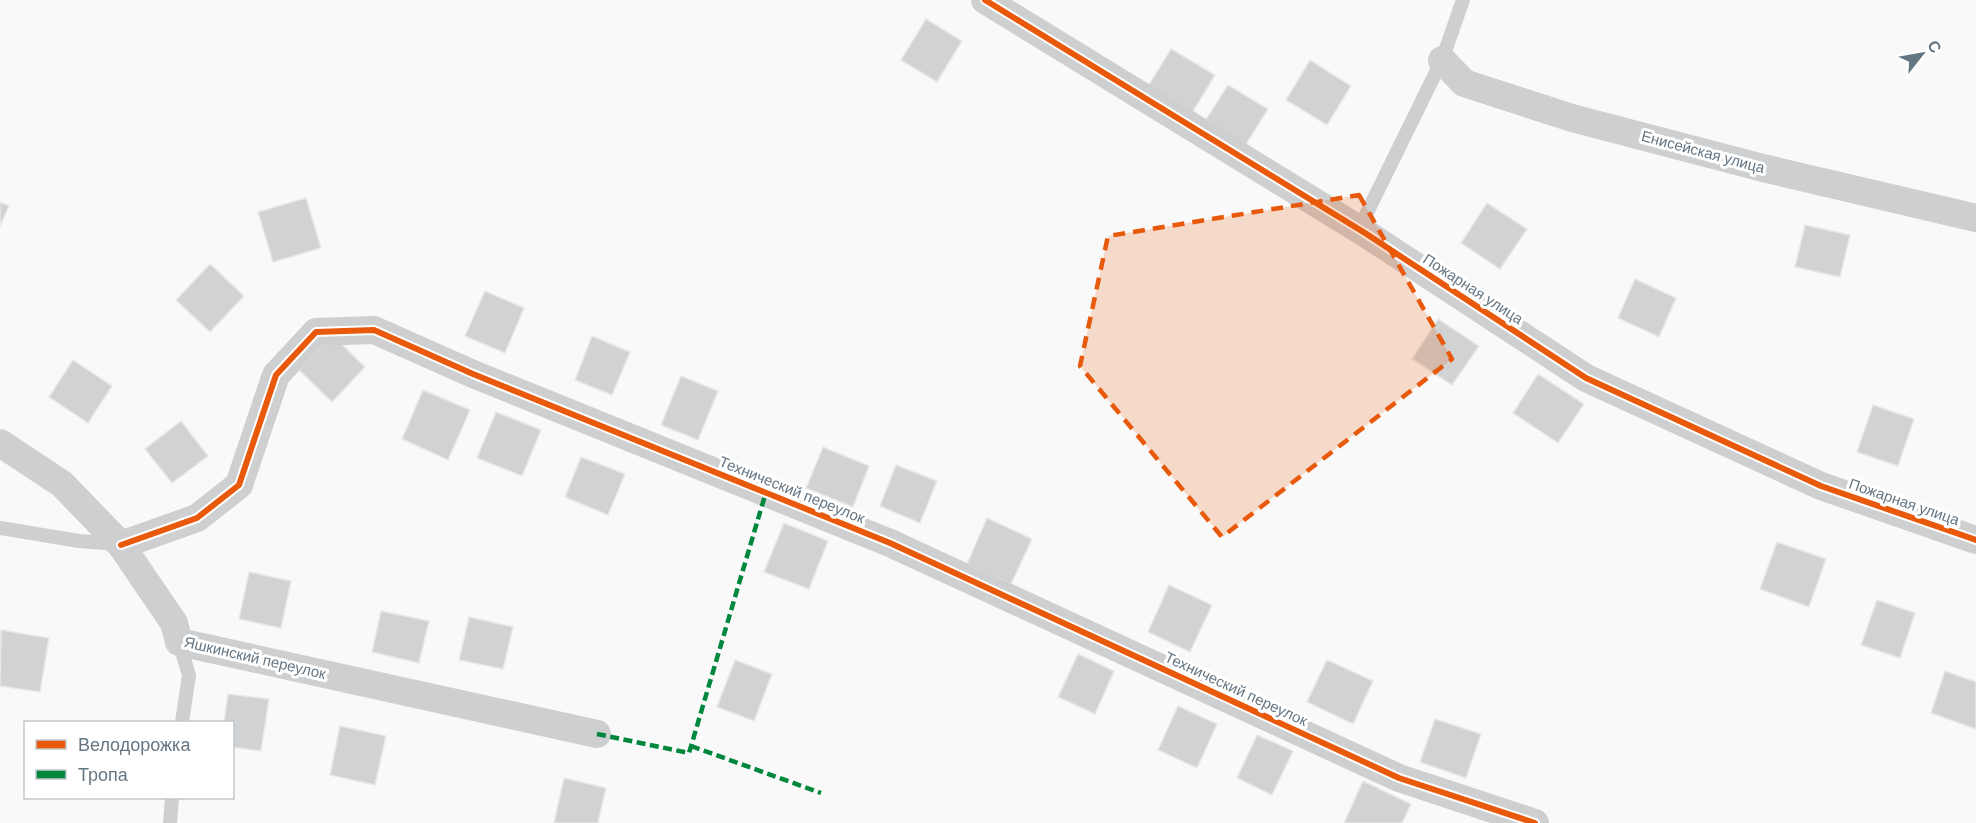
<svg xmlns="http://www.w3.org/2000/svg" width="1976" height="823" font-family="'DM Sans',sans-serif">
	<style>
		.building { fill: #d0d2d3; stroke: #e8e8e8; stroke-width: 1.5 }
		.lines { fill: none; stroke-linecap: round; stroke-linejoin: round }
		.lane { stroke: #cecfd0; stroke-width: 14 }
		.street { stroke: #cecfd0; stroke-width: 28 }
		.quiet { stroke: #00873e; stroke-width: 4.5; stroke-dasharray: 9 4.5; stroke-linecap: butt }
		.cycleway-casing { stroke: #fff; stroke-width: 10 }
		.cycleway { stroke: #e8590c; stroke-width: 6 }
		.marked { fill: #e8590c; fill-opacity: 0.2; stroke: #e8590c; stroke-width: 4.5; stroke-dasharray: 12 8; stroke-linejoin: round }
		.labels { text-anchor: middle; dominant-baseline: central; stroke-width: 6; stroke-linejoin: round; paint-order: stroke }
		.street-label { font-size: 15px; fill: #657683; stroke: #fff }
	</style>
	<rect width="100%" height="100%" fill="#f9f9f9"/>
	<!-- building -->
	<g class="building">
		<path d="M926,19L962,41L937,82L901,60Z"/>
		<path d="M1171,49L1215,75L1189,118L1145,91Z"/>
		<path d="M1310,60L1351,86L1327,125L1286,100Z"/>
		<path d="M1228,85L1268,109L1245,146L1205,121Z"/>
		<path d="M306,198L321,248L273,262L258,212Z"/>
		<path d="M0,202L9,206L0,226Z"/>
		<path d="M1487,203L1527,229L1500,269L1461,243Z"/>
		<path d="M1805,225L1850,235L1840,277L1795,267Z"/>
		<path d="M210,264L244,296L210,332L176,300Z"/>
		<path d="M1635,279L1676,298L1659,337L1618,318Z"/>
		<path d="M485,291L524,308L505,353L465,336Z"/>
		<path d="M1438,319L1479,346L1452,385L1412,359Z"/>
		<path d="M332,335L365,367L332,402L299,370Z"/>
		<path d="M592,336L630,352L612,395L575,380Z"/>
		<path d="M73,360L112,386L88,423L49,397Z"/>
		<path d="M1538,374L1584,404L1558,443L1513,413Z"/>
		<path d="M681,376L718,391L698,440L661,425Z"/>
		<path d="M423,390L470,410L448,460L402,439Z"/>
		<path d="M1873,405L1914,419L1898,466L1857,452Z"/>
		<path d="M496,412L541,430L522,476L477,458Z"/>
		<path d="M181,421L208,456L172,483L145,449Z"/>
		<path d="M823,447L869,466L853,507L806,488Z"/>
		<path d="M581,457L625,474L608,515L565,497Z"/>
		<path d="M896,465L937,481L920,523L880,506Z"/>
		<path d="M987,518L1032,539L1011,584L967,564Z"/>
		<path d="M784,523L828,541L809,589L764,572Z"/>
		<path d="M1777,542L1826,559L1809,607L1760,589Z"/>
		<path d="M249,572L291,581L281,628L239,619Z"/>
		<path d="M1169,585L1212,605L1190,652L1148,632Z"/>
		<path d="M1877,600L1915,613L1900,658L1861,645Z"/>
		<path d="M381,611L429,621L419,663L372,652Z"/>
		<path d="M469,617L513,627L503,669L459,660Z"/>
		<path d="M1,630L49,638L40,692L0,686Z"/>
		<path d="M1078,654L1114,671L1095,714L1058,697Z"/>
		<path d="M735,660L772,674L754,721L717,707Z"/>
		<path d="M1327,660L1373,681L1353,724L1307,702Z"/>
		<path d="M1945,671L1976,682V729L1931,713Z"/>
		<path d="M228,694L269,699L261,751L232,747V722H224Z"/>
		<path d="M1178,706L1217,724L1197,768L1158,750Z"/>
		<path d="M1435,719L1481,734L1466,778L1420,762Z"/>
		<path d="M340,726L386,736L375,785L330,775Z"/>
		<path d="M1257,735L1293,751L1272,795L1237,778Z"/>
		<path d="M564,778L606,788L598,823H554Z"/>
		<path d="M1363,781L1411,804L1402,823H1344Z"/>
	</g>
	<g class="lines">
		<!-- lane -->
		<g class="lane">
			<path d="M1359,229L1442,60L1463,0"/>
			<path d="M0,528L79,541L117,544"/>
			<path d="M179,642L189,675L182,722"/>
			<path d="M170,823L172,798"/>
		</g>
		<!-- street -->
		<g class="street">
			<path d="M985,0L1365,233L1586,378L1821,486L1976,540"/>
			<path d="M1442,60L1464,83L1572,118L1763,168L1976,218"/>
			<path d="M0,443L62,484L121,545L174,623L179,642L597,734"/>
			<path d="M121,545L197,518L239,485L276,375L316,332L374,330L473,374L890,543L1399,778L1535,823"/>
		</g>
		<!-- quiet -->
		<g class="quiet">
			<path d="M597,734L689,753L766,492"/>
			<path d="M691,746L821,793"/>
		</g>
		<defs>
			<g id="cycleway">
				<path d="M985,0L1365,233L1586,378L1821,486L1976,540"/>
				<path d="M121,545L197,518L239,485L276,375L316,332L374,330L473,374L890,543L1399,778L1535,823"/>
			</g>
		</defs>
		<!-- cycleway casing -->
		<use href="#cycleway" class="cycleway-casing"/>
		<!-- cycleway -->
		<use href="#cycleway" class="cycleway"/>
	</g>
	<!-- marked area -->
	<path class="marked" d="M1359,195L1452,359L1222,537L1080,366L1108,236Z"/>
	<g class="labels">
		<!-- street labels -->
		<g class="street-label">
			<text transform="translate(1703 152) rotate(15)">Енисейская улица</text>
			<text transform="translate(1473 289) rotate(33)">Пожарная улица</text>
			<text transform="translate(792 490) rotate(22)">Технический переулок</text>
			<text transform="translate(1904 502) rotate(19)">Пожарная улица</text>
			<text transform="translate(255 658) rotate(13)">Яшкинский переулок</text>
			<text transform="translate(1236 689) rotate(25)">Технический переулок</text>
		</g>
	</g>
	<!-- legend -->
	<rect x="24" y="721" width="210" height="78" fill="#ffffff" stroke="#c1c8cd" stroke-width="1.5"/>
	<rect x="36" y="740" width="30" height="9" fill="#e8590c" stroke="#c1c8cd" stroke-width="1.5"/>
	<text x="78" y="751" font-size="18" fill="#657683">Велодорожка</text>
	<rect x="36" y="770" width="30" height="9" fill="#00873e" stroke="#c1c8cd" stroke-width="1.5"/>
	<text x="78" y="781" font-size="18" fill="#657683">Тропа</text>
	<!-- north arrow -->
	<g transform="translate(1922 54) rotate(59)" stroke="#ffffff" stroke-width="4.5" paint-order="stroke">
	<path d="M0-4.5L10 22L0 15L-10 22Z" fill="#657683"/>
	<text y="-9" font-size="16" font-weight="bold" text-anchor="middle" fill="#657683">С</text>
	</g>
</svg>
